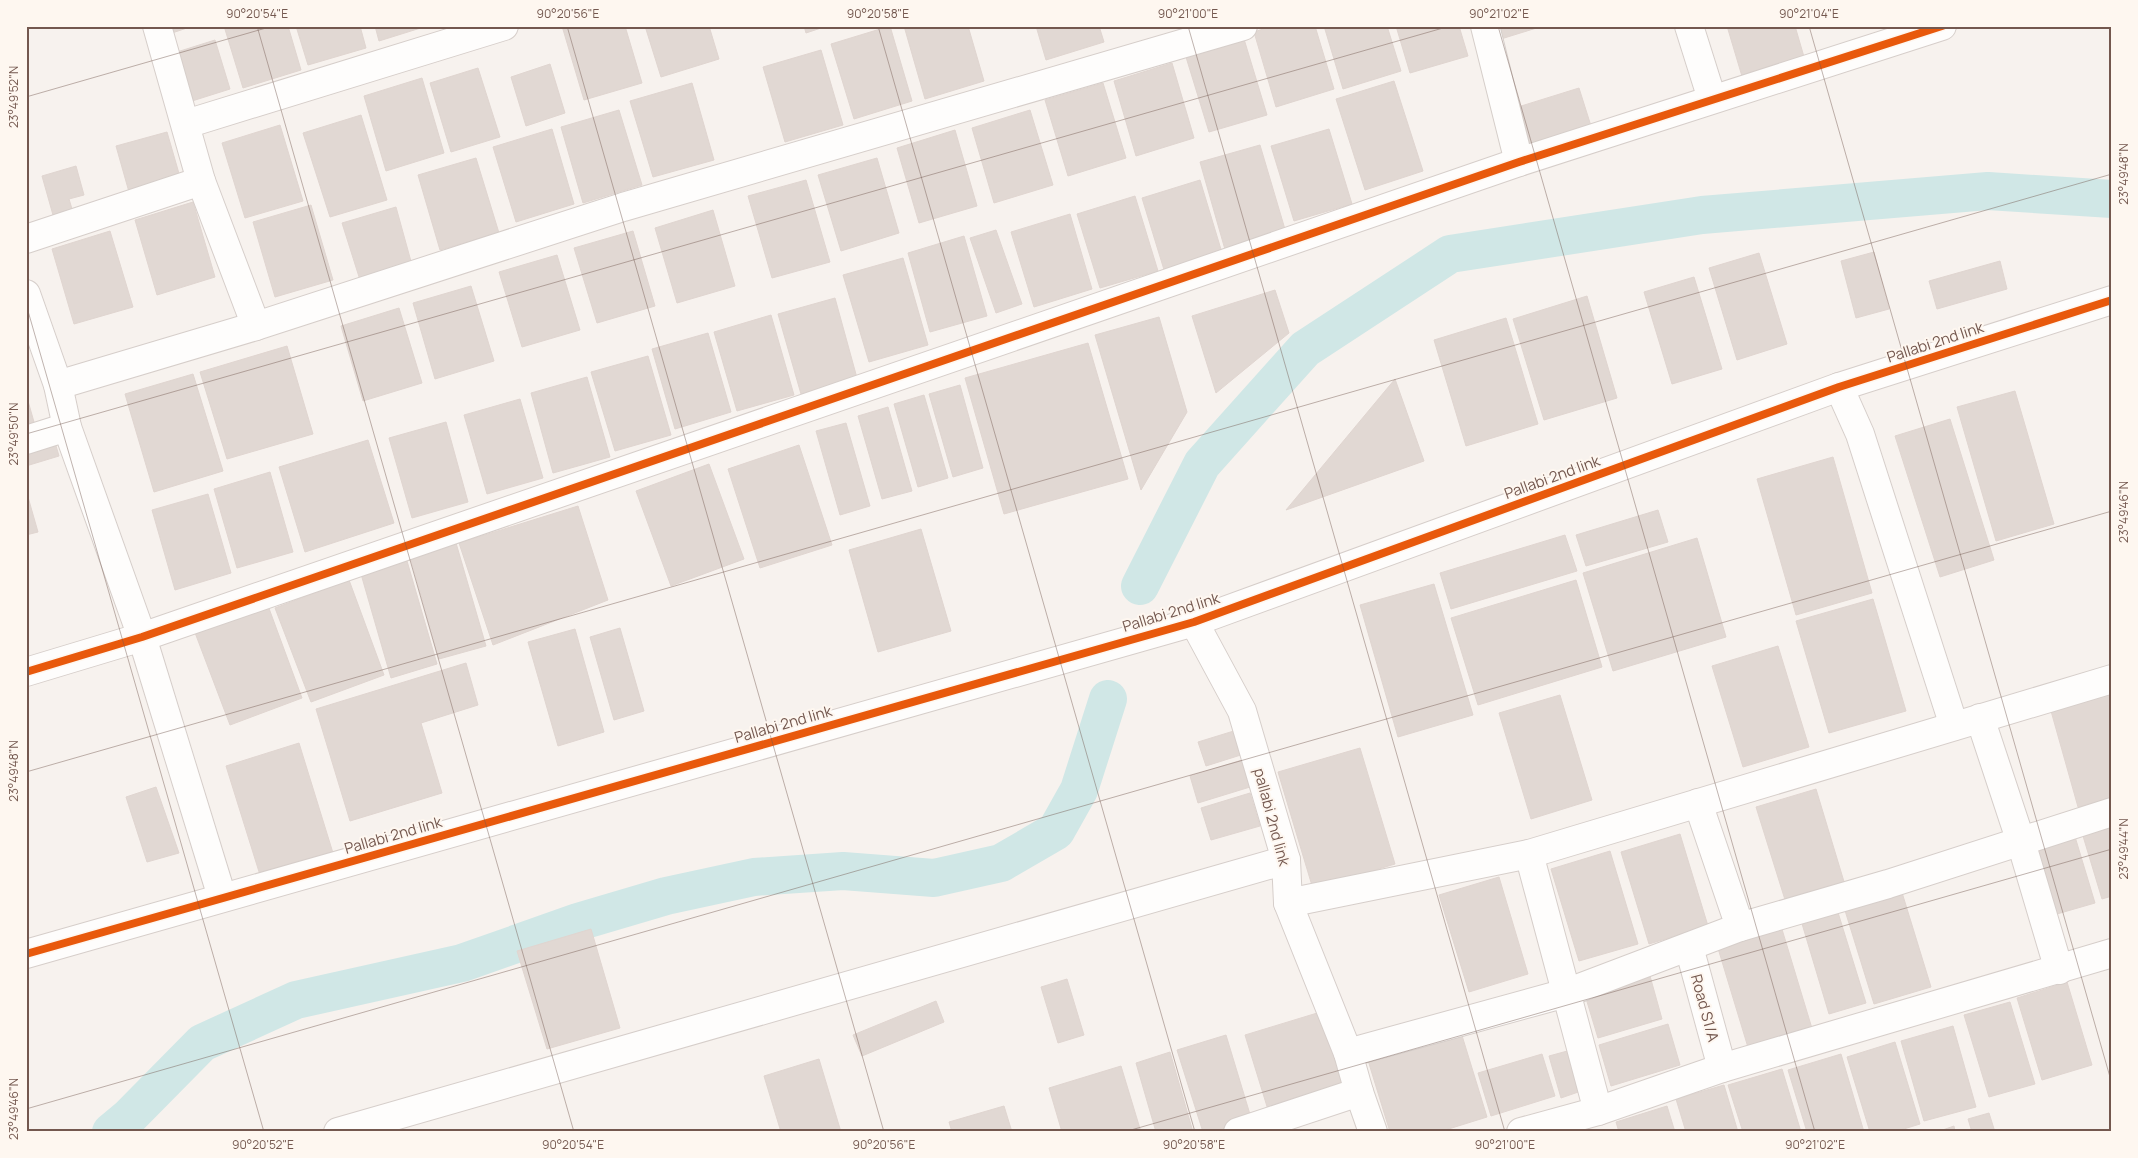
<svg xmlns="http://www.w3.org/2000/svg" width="2138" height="1158" font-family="Manrope,sans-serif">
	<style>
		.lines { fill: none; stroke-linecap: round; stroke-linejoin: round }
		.canal { stroke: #d0e7e6; stroke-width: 38 }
		.building { fill: #e1d8d3; stroke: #e0d5d0 }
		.minor-casing { stroke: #d6ceca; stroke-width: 30 }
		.minor { stroke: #fefdfc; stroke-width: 28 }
		.cycleway-casing { stroke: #fef7f0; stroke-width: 11 }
		.cycleway { stroke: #e8590c; stroke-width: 8 }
		.ticks { fill: none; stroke: #74584f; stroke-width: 1; stroke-opacity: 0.45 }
		.labels { text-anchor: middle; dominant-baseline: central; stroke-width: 4; stroke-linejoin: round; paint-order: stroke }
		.street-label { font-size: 15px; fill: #74584f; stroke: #fef7f0 }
		.neatline { fill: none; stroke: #74584f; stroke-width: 2 }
		.ticks-label { font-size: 12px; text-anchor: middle; fill: #74584f }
	</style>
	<rect width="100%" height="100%" fill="#f7f2ee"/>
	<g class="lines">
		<!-- canal -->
		<g class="canal">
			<path d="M1140,586L1202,464L1305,349L1450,254L1702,215L1988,191L2112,199"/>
			<path d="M111,1132L129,1117L202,1043L296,1000L462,963L578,922L666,896L754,877L843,871L934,878L1001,863L1056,831L1079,790L1108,699"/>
		</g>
	</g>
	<!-- building -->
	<g class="building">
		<path d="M170,26H193L172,33Z"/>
		<path d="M224,26H288L301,70L243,88Z"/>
		<path d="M296,26H360L366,48L308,65Z"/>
		<path d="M375,26H427L379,41Z"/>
		<path d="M562,26H625L642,83L584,100Z"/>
		<path d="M645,26H709L719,59L661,77Z"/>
		<path d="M804,26H827L806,33Z"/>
		<path d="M890,26L912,101L854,119L831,44Z"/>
		<path d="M904,26H968L984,81L925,99Z"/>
		<path d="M1036,26H1099L1104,42L1046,60Z"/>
		<path d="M1272,26H1315L1334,89L1276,107L1254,32Z"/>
		<path d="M1324,26H1387L1401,71L1343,89Z"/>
		<path d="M1396,26H1459L1468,56L1410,73Z"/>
		<path d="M1497,26H1543L1501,39Z"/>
		<path d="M1727,26H1795L1809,74L1747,93Z"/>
		<path d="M1244,39L1267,115L1209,132L1186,57Z"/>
		<path d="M215,40L230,89L192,101L177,52Z"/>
		<path d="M821,50L843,125L785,142L763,67Z"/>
		<path d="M1172,63L1194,138L1136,156L1114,81Z"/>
		<path d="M550,64L565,113L526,126L511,77Z"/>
		<path d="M478,68L500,137L451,152L430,83Z"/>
		<path d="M422,78L444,153L386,171L364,96Z"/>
		<path d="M1394,81L1423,171L1365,190L1336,99Z"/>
		<path d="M692,83L714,160L653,177L630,101Z"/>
		<path d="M1103,83L1126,158L1068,176L1045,100Z"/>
		<path d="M1579,88L1591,126L1530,144L1518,107Z"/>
		<path d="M619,110L642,185L583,203L561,127Z"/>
		<path d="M1030,110L1053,185L994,203L972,128Z"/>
		<path d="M361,115L387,200L330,217L303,133Z"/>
		<path d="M280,125L303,201L245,218L222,143Z"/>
		<path d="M552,129L574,204L516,222L493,147Z"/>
		<path d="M1329,129L1352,204L1294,221L1271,146Z"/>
		<path d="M955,130L977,206L919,223L897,148Z"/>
		<path d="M167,132L180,177L129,192L116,146Z"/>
		<path d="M1260,145L1287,236L1226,253L1200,162Z"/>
		<path d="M476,158L499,233L440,250L418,175Z"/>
		<path d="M877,158L899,233L841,251L818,175Z"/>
		<path d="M76,166L84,195L69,199L72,209L53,215L42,176Z"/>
		<path d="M806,180L830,262L772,278L748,196Z"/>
		<path d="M1200,180L1223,256L1165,273L1142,198Z"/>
		<path d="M1135,196L1158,271L1100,288L1077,214Z"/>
		<path d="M193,202L215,277L157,295L135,220Z"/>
		<path d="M311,205L333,280L275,297L253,222Z"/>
		<path d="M396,207L412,265L360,280L342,223Z"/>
		<path d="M713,210L735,286L677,303L655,228Z"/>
		<path d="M1070,214L1092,289L1034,307L1011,232Z"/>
		<path d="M996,230L1022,304L996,313L970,238Z"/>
		<path d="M110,231L133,307L74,324L52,249Z"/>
		<path d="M633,231L655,306L597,323L574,248Z"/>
		<path d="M964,236L987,316L930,332L908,253Z"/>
		<path d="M1874,252L1889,309L1856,318L1841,261Z"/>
		<path d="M1759,253L1787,344L1737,360L1709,268Z"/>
		<path d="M557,255L580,330L522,347L499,272Z"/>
		<path d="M903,258L928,345L869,362L843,275Z"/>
		<path d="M2000,261L2007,289L1937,309L1929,281Z"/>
		<path d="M1694,277L1722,369L1672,384L1644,292Z"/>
		<path d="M471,286L494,361L435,379L413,303Z"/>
		<path d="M1275,290L1289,333L1216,393L1192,316Z"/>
		<path d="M1587,296L1617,398L1544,420L1513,319Z"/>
		<path d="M835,298L857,378L801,394L778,314Z"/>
		<path d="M399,308L422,383L363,401L341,326Z"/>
		<path d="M771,315L794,395L737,411L714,332Z"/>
		<path d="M1159,317L1187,412L1141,490L1095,335Z"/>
		<path d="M1506,318L1538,424L1466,446L1434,340Z"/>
		<path d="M708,333L731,412L675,429L652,349Z"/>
		<path d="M1088,343L1128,479L1004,514L965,378Z"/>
		<path d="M287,346L313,434L227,459L200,372Z"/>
		<path d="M648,356L671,435L615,451L591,372Z"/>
		<path d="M193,374L223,471L154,492L125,394Z"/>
		<path d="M587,377L610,457L553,473L531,393Z"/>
		<path d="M1395,379L1424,461L1286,510Z"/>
		<path d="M960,385L983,468L953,477L929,394Z"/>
		<path d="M2015,391L2054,524L1996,541L1957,407Z"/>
		<path d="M26,394L34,422L26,424Z"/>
		<path d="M924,395L948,478L918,487L894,404Z"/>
		<path d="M520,399L543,478L487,494L464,415Z"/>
		<path d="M888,407L912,491L882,499L858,416Z"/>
		<path d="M1950,419L1994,560L1940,577L1895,436Z"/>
		<path d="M446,422L468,502L412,518L389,438Z"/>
		<path d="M846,423L870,506L840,515L816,431Z"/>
		<path d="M54,439L59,456L26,466V447Z"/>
		<path d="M368,440L394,523L305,552L279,467Z"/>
		<path d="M799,445L832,545L760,568L728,469Z"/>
		<path d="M1833,457L1872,593L1796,615L1757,479Z"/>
		<path d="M709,464L744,559L671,586L636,491Z"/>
		<path d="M270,472L293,552L237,568L214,489Z"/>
		<path d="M26,490L38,532L26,535Z"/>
		<path d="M208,494L231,573L175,590L152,510Z"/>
		<path d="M578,506L608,600L493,645L459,543Z"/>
		<path d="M1658,510L1668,542L1586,566L1576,535Z"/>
		<path d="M921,529L951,631L878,652L849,550Z"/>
		<path d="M1565,535L1577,571L1451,609L1440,573Z"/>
		<path d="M1697,538L1726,637L1613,671L1583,573Z"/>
		<path d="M456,543L486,646L439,659L410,556Z"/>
		<path d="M407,561L437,664L391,678L361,574Z"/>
		<path d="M349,580L384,675L311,702L275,608Z"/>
		<path d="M1576,580L1602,667L1478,705L1451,618Z"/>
		<path d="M1434,584L1473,715L1398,737L1360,605Z"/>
		<path d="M1873,599L1906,711L1829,733L1796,621Z"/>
		<path d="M267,603L302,698L230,725L194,630Z"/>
		<path d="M620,628L644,711L614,720L590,637Z"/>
		<path d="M575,629L604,732L558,746L528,642Z"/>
		<path d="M1778,646L1809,747L1743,767L1712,666Z"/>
		<path d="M466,663L478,705L421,723L442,793L350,821L316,709Z"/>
		<path d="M2111,694L2112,798L2078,807L2051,711Z"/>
		<path d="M1560,695L1592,800L1531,819L1499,713Z"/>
		<path d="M1237,730L1244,754L1206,766L1198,742Z"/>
		<path d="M299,743L333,853L260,875L226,766Z"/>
		<path d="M1360,748L1395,864L1313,889L1278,772Z"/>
		<path d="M1242,760L1250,787L1198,803L1190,776Z"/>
		<path d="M156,787L179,853L147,862L126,797Z"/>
		<path d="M1816,789L1845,885L1786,903L1756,807Z"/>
		<path d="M1250,793L1260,826L1211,840L1201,808Z"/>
		<path d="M2112,817V896L2102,899L2080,826Z"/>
		<path d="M2073,830L2095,903L2050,916L2029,844Z"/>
		<path d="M1680,834L1708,926L1649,944L1621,852Z"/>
		<path d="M1610,851L1638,944L1579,961L1551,869Z"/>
		<path d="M1499,877L1528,974L1469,992L1439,895Z"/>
		<path d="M1900,886L1931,987L1874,1004L1843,904Z"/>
		<path d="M1836,906L1866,1003L1829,1014L1800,917Z"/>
		<path d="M1781,926L1814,1035L1750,1054L1717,945Z"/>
		<path d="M591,929L620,1028L547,1049L517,951Z"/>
		<path d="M1650,976L1662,1019L1598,1038L1585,995Z"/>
		<path d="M1067,979L1084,1035L1058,1043L1041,987Z"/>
		<path d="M2067,982L2092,1065L2042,1080L2017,998Z"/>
		<path d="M936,1001L944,1022L862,1056L853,1035Z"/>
		<path d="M2010,1002L2035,1084L1989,1097L1964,1015Z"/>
		<path d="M1327,1010L1350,1089L1269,1113L1245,1035Z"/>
		<path d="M1668,1024L1680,1065L1611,1086L1599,1045Z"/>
		<path d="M1953,1026L1976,1107L1924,1121L1901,1041Z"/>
		<path d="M1460,1029L1487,1117L1439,1132H1390L1367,1057Z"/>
		<path d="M1226,1035L1252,1121L1218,1132H1203L1177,1050Z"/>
		<path d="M1895,1042L1920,1124L1894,1132H1870L1847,1057Z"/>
		<path d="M1571,1050L1584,1090L1561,1098L1549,1056Z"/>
		<path d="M1170,1052L1193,1132H1156L1136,1063Z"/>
		<path d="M1542,1054L1555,1096L1491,1116L1478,1073Z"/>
		<path d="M1841,1054L1864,1132H1807L1788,1070Z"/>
		<path d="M819,1059L841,1132H781L764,1076Z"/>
		<path d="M1121,1066L1141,1132H1062L1049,1088Z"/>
		<path d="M1782,1069L1801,1132H1743L1728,1085Z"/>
		<path d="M1724,1085L1738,1132H1686L1676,1099Z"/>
		<path d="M1004,1106L1012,1132H952L949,1122Z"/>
		<path d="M1667,1106L1675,1132H1619L1616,1122Z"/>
		<path d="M1989,1113L1995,1132H1972L1968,1119Z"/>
		<path d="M1954,1126L1955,1132H1937Z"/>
	</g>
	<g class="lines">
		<defs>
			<g id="minor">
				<path d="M157,26L201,181L256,326"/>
				<path d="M1485,26L1519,162"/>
				<path d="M1689,26L1712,99"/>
				<path d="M186,124L504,26"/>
				<path d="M26,239L201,181"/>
				<path d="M26,294L58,385L67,427L142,637L222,897"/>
				<path d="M58,385L256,326L623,207L1243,26"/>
				<path d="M1839,387L1860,434L1954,726"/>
				<path d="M26,440L67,427"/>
				<path d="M1194,622L1242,711L1286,860L1288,903L1348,1053L1359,1092L1373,1132"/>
				<path d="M26,672L142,637L1519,162L1942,26"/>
				<path d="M1980,718L2021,842L2059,970"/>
				<path d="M1529,854L1598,1111"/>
				<path d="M1288,903L1529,854L2112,679"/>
				<path d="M1740,927L1888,884L2112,812"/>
				<path d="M1689,947L1722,1068"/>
				<path d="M26,954L1194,622L1839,387L2112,300"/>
				<path d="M1348,1053L1566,993L1740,927L1698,803"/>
				<path d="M338,1132L1286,860"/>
				<path d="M1238,1132L1359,1092"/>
				<path d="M1521,1132L1598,1111L1722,1068L2112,953"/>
			</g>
		</defs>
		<!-- minor casing -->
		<use href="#minor" class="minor-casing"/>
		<!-- minor -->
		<use href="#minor" class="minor"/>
		<defs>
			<g id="cycleway">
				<path d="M26,672L142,637L1519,162L1942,26"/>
				<path d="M26,954L1194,622L1839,387L2112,300"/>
			</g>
		</defs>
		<!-- cycleway casing -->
		<use href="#cycleway" class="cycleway-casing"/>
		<!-- cycleway -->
		<use href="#cycleway" class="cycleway"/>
	</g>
	<!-- ticks -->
	<path class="ticks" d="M257,26L574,1132M567,26L884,1132M878,26L1195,1132M1188,26L1505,1132M1498,26L1815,1132M1809,26L2112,1084M26,97L273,26M26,304L264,1132M26,434L1450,26M26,772L2112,174M26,1109L2112,511M1124,1132L2112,849"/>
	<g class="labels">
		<!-- street labels -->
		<g class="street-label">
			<text transform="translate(1935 342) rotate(-18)">Pallabi 2nd link</text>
			<text transform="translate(1552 477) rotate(-20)">Pallabi 2nd link</text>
			<text transform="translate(1171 612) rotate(-17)">Pallabi 2nd link</text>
			<text transform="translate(783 724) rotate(-16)">Pallabi 2nd link</text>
			<text transform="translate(1272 817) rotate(75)">pallabi 2nd link</text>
			<text transform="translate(393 835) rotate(-16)">Pallabi 2nd link</text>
			<text transform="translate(1705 1008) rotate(75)">Road S1/A</text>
		</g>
	</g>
	<!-- border -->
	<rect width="2138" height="1158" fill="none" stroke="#fef7f0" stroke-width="55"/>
	<rect x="28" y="28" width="2082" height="1102" class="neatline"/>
	<g class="ticks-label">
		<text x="257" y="18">90°20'54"E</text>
		<text x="568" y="18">90°20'56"E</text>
		<text x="878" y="18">90°20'58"E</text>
		<text x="1188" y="18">90°21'00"E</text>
		<text x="1499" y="18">90°21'02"E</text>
		<text x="1809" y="18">90°21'04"E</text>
		<text transform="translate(14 97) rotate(-90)" y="4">23°49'52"N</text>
		<text transform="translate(2124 174) rotate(-90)" y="4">23°49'48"N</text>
		<text transform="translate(14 434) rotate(-90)" y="4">23°49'50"N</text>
		<text transform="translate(2124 512) rotate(-90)" y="4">23°49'46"N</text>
		<text transform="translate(14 771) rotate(-90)" y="4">23°49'48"N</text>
		<text transform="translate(2124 849) rotate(-90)" y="4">23°49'44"N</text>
		<text transform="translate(14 1109) rotate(-90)" y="4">23°49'46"N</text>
		<text x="263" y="1149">90°20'52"E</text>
		<text x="573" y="1149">90°20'54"E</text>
		<text x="884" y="1149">90°20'56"E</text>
		<text x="1194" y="1149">90°20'58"E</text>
		<text x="1505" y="1149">90°21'00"E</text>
		<text x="1815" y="1149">90°21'02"E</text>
	</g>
</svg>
